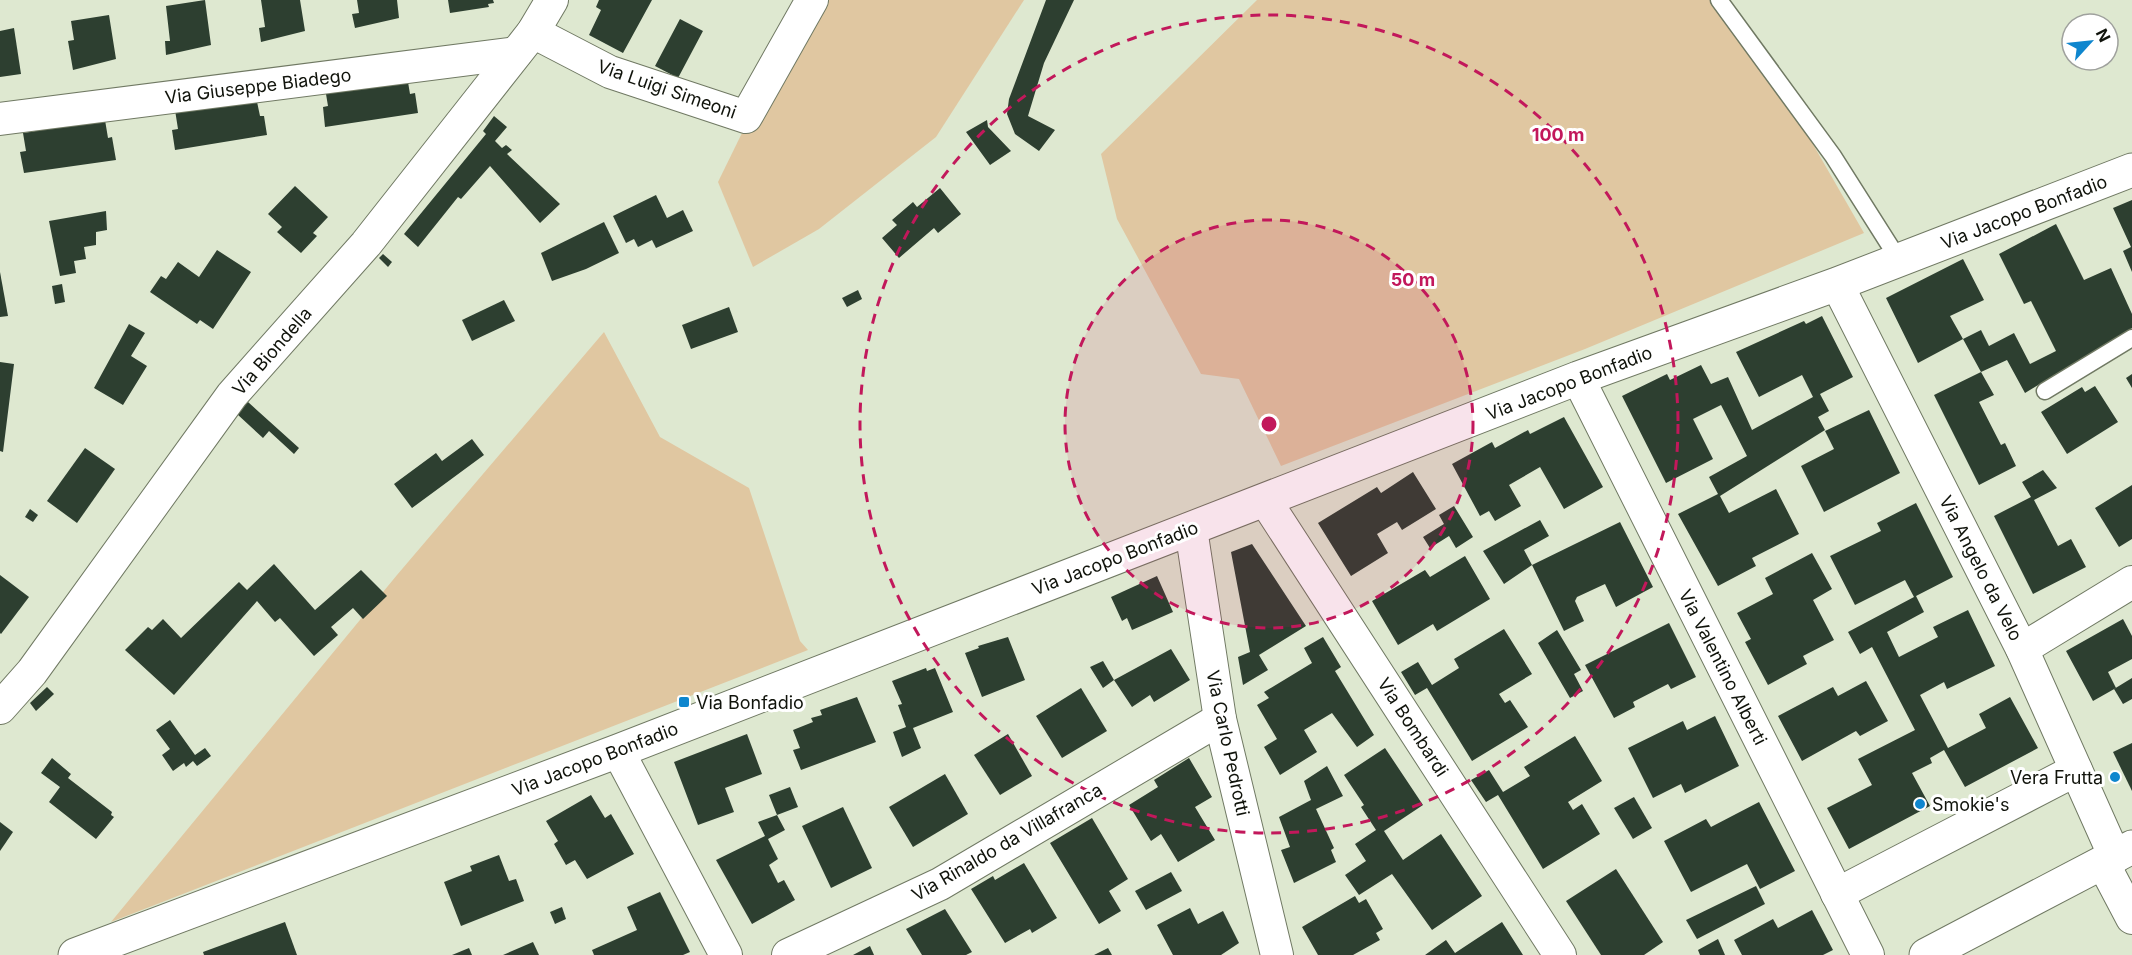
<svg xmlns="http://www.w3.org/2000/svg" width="2132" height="955" font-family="Inter,sans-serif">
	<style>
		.green { fill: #e0c7a1 }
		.building { fill: #2d3f30 }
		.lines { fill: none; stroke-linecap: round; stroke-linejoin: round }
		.service-casing { stroke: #707963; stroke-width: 19 }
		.minor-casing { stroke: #707963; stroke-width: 34 }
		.tertiary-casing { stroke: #707963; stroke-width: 35 }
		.secondary-casing { stroke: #707963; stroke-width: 35 }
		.service { stroke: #fff; stroke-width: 16 }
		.minor { stroke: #fff; stroke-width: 32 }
		.tertiary { stroke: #fff; stroke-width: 33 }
		.secondary { stroke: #fff; stroke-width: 33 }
		.ring { fill: none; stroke: #c2185b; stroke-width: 3; stroke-dasharray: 10 8 }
		.poi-dot { fill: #0e86ce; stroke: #fff; stroke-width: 2 }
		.labels { text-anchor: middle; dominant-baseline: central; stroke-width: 6; stroke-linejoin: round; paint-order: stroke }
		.street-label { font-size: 18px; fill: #10130b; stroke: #fff }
		.poi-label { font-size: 18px; fill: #10130b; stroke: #fff; text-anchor: start }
		.centre { fill: #c2185b; stroke: #fff; stroke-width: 3 }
		.ring-label { font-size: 18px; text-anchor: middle; font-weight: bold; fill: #c2185b; stroke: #fff; stroke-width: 6; stroke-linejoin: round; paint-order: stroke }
	</style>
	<rect width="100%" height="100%" fill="#dee8d0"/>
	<!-- green -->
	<g class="green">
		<path d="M807,0H1024L936,137L819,229L753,267L718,182Z"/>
		<path d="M1257,0H1730L1864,233L1585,349L1281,466L1239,379L1201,374L1117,219L1101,154Z"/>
		<path d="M604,332L660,437L749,488L800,641L808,650L111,922L397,575Z"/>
	</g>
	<!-- building -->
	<g class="building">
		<path d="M205,0L211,45L166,55L165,41H170L166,6Z"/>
		<path d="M261,0H300L305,31L261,42L259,28L265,27Z"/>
		<path d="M357,0H397L399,18L355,28L352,14L359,13Z"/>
		<path d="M448,0H493L494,3L488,4L489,7L450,13Z"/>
		<path d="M599,0H652L623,53L589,35L601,10L596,7Z"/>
		<path d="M1046,0H1074L1044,63L1028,116L1055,130L1039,151L1015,134L1007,114L1009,99Z"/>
		<path d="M109,15L116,59L73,70L68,41L74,40L71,21Z"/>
		<path d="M680,19L703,31L678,78L655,66Z"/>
		<path d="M14,28L21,74L0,77V31Z"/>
		<path d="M407,76L410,94L415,93L418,113L325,127L323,107L328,106L325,88Z"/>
		<path d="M256,97L260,116H264L267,135L175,150L172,130L178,129L175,110Z"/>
		<path d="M494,116L507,127L495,141L502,148L506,145L512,150L507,154L560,204L540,223L490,166L461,199L458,197L418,247L404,234L486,134L483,131Z"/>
		<path d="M105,120L108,138L112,137L116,160L24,173L20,152L26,151L23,133Z"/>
		<path d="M987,120L988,127L1011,151L990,165L966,132Z"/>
		<path d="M295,186L328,217L313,233L317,236L301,253L277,232L282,227L268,214Z"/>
		<path d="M940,188L961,214L938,233L934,228L899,258L882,238L897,225L892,220L913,202L917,207Z"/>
		<path d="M656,195L667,218L683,210L693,231L656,248L652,240L638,247L634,239L626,243L613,216Z"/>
		<path d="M2132,200V272L2123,251L2131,247L2113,208Z"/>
		<path d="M106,211L107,230L96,232V245L84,247L86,259L74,261L76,273L60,276L49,221Z"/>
		<path d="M604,222L619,253L586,269L552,281L541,253Z"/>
		<path d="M2056,224L2084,280L2111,268L2132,314V328L2025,393L2007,360L1981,372L1963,339L1981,330L1989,346L2014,333L2030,364L2056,351L2031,301L2024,304L1999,254Z"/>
		<path d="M217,250L251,272L213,329L200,320L197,324L150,292L161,276L166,279L178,262L199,277Z"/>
		<path d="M383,254L392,262L388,267L379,258Z"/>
		<path d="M1963,259L1984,300L1950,316L1963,339L1918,363L1886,298Z"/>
		<path d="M0,272L8,316L0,317Z"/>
		<path d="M62,284L65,302L55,304L52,286Z"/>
		<path d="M858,290L862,299L847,307L842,298Z"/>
		<path d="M504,300L515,321L472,341L462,320Z"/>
		<path d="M729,307L738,332L691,349L682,325Z"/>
		<path d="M1822,316L1853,377L1820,394L1829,411L1818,417L1825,430L1720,496L1729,513L1776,489L1799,534L1752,558L1756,566L1718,586L1678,514L1718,494L1709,477L1747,456L1721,405L1693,419L1713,459L1666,483L1622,396L1667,374L1670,380L1701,365L1711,384L1728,377L1752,430L1813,397L1802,375L1759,397L1736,352L1804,321L1806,324Z"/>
		<path d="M129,324L145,333L131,356L147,366L123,405L94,388Z"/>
		<path d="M0,362L14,364L3,452L0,451Z"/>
		<path d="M1981,372L1994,395L1979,402L2001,445L2005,443L2016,466L1979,485L1934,395Z"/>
		<path d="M2132,374V388L2126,378Z"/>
		<path d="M2095,386L2118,422L2067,454L2041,412L2082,387L2085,392Z"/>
		<path d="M248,402L299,448L294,454L269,431L263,438L237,414Z"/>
		<path d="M1869,410L1900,473L1824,512L1801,466L1834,449L1825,431Z"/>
		<path d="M1564,417L1603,487L1564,509L1540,467L1509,485L1521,506L1495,521L1489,511L1480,516L1452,464L1492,442L1495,448L1528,430L1530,434Z"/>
		<path d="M472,439L484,455L412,508L394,484L436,453L442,461Z"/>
		<path d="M85,448L115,469L77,523L47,501Z"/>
		<path d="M2043,470L2057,488L2034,500L2058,546L2071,539L2086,567L2033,594L1994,516L2031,497L2022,482Z"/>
		<path d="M1413,472L1436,509L1402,530L1397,522L1377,534L1388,553L1351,576L1318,523L1377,487L1381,493Z"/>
		<path d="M2132,485V539L2119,547L2095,508Z"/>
		<path d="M1916,503L1953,577L1916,596L1924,612L1887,632L1899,657L1938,637L1933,627L1968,610L1995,666L1947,689L1944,682L1920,695L1948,748L1986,728L1979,714L2010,697L2038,748L1965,787L1944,750L1930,758L1932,763L1912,773L1930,806L1849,849L1827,808L1872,785L1858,759L1915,730L1872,647L1860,654L1848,632L1914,597L1905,580L1855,605L1830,556L1881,531L1877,523Z"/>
		<path d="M1454,506L1473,537L1456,548L1449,536L1430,548L1423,537L1444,524L1439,515Z"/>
		<path d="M30,509L38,515L33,522L25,517Z"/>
		<path d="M1540,520L1549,536L1524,550L1532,565L1504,584L1483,551Z"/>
		<path d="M1620,522L1653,587L1616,607L1605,584L1577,597L1575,601L1584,621L1564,631L1532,565Z"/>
		<path d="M1252,544L1306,626L1259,655L1268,670L1243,685L1238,657L1250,652L1231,552Z"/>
		<path d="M1812,553L1832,589L1813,600L1834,640L1803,656L1807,664L1768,685L1745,642L1751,639L1737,613L1773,594L1765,578Z"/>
		<path d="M1465,556L1490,599L1437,631L1433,624L1398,645L1372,601L1425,570L1430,577Z"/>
		<path d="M274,564L315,610L361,570L387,596L363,619L353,608L331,627L338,635L314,656L280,618L275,622L257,601L174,695L125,650L148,627L152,630L163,619L181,638L239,582L247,590Z"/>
		<path d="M0,575L29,597L1,634L0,633Z"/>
		<path d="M1157,576L1173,612L1132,630L1127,618L1122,621L1111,597Z"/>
		<path d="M2123,619L2132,636V659L2108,672L2116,688L2093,701L2066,651Z"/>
		<path d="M1669,623L1696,677L1671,689L1668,684L1633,702L1635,707L1614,718L1585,665Z"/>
		<path d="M1504,629L1532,674L1499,694L1505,703L1510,700L1528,727L1472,761L1427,688L1415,695L1401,672L1418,662L1432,685L1459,668L1454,659Z"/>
		<path d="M1557,630L1581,670L1574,674L1583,691L1570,698L1538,643Z"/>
		<path d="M1008,637L1025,680L982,697L965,653L979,648L978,646Z"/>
		<path d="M1323,637L1341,667L1335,671L1374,735L1357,747L1332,713L1304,730L1317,752L1280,775L1264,747L1277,739L1257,705L1269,698L1264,692L1312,663L1304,648Z"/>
		<path d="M1171,649L1190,680L1154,702L1150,695L1132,707L1114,680L1103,688L1090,667L1103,661L1114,680Z"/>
		<path d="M926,668L927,671L935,668L953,712L913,728L921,748L902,757L893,732L906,727L898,705L902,704L892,681Z"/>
		<path d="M2132,678V699L2123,704L2114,689Z"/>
		<path d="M1866,681L1888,721L1860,736L1856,731L1802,761L1778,716L1833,687L1838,696Z"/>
		<path d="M47,687L54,694L36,711L30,703Z"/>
		<path d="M1081,688L1107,731L1062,758L1036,716Z"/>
		<path d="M857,697L876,742L801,770L793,750L800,748L793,730L813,722L811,718L822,715L820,710Z"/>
		<path d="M1715,716L1739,766L1685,793L1681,784L1653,798L1628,748L1683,721L1687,730Z"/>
		<path d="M170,720L195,755L205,748L211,756L197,766L193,761L186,767L184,763L173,771L162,755L170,749L156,730Z"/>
		<path d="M747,734L762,774L725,788L734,812L698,825L674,762Z"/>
		<path d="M1008,734L1032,776L1000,795L974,755Z"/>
		<path d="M1575,736L1602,781L1568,802L1573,810L1582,804L1600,834L1543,869L1498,795L1486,802L1471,780L1489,770L1503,792L1530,776L1524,767Z"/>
		<path d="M2132,743V791L2113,752Z"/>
		<path d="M1385,748L1423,805L1384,831L1393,845L1403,860L1441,834L1482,896L1432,930L1392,874L1359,895L1345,875L1366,861L1355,844L1376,830L1361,807L1364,805L1344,775Z"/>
		<path d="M52,758L71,774L68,778L112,812L111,815L114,817L96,839L49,802L60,787L41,773Z"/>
		<path d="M1189,758L1212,797L1195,807L1215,840L1178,862L1161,834L1151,841L1129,805L1158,787L1154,780Z"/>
		<path d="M1327,766L1343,796L1316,809L1334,848L1331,850L1336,862L1294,883L1281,850L1290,847L1279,817L1311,800L1304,781Z"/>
		<path d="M945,774L968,814L913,847L889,807Z"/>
		<path d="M790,787L798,807L777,815L769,795Z"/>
		<path d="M591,795L605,818L611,814L634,854L587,879L575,860L566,865L554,844L558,841L546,821Z"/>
		<path d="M1634,797L1652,828L1633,839L1614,808Z"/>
		<path d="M1759,802L1795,871L1760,889L1747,864L1691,892L1664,841L1706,819L1711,827Z"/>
		<path d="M843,807L872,868L831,888L802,826Z"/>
		<path d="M777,815L785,830L768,839L778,859L769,865L778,883L784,880L795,900L752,924L716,860L765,836L758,822Z"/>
		<path d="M1092,818L1128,879L1109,891L1121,911L1099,924L1050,843Z"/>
		<path d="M0,822L13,832L0,851Z"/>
		<path d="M499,855L509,881L516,879L524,901L461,926L444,882L472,871L470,866Z"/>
		<path d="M1024,863L1057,918L1032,933L1030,929L1005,943L971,889L993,876L995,880Z"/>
		<path d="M1616,869L1663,942L1644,955H1601L1566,901Z"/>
		<path d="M1171,872L1182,891L1146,910L1135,891Z"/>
		<path d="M1756,886L1765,904L1697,939L1686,920Z"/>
		<path d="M660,892L690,952L683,955H594L592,950L637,930L627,907Z"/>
		<path d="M1355,896L1359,903L1366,899L1383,929L1376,933L1380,940L1353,955H1318L1302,927Z"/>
		<path d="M562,907L566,919L555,924L550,912Z"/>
		<path d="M1190,908L1198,924L1223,911L1239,943L1221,955H1173L1157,925Z"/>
		<path d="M945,909L972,952L966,955H922L906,929Z"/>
		<path d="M1812,910L1833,950L1823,955H1742L1734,940L1773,919L1778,928Z"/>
		<path d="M285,922L297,955H204L203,952Z"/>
		<path d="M1502,922L1523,955H1425L1446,940L1455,953Z"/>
		<path d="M1718,939L1725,955H1700L1698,950Z"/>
		<path d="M533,942L539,955H503Z"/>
		<path d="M870,946L874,955H853Z"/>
		<path d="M469,948L472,955H452Z"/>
		<path d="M1108,948L1112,955H1094Z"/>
	</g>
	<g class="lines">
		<defs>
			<g id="service">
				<path d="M1719,0L1833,156L1899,260"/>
				<path d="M2045,391L2132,338"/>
			</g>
			<g id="minor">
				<path d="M533,32L610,72L746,117L812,0"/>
				<path d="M0,119L516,53"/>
				<path d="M1837,284L2022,649L2115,857"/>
				<path d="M1578,378L1868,955"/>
				<path d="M1265,500L1560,955"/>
				<path d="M1191,529L1220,719L1277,955"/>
				<path d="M2022,649L2132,582"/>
				<path d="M0,708L32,672L232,395L366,244L533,32L552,0"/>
				<path d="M618,751L726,955"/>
				<path d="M2103,863L2132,918"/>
				<path d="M1837,894L2076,770"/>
				<path d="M788,955L940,884L1220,719"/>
			</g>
			<path id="tertiary" d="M75,955L618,751L1578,378L1837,284L2132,170"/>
			<path id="secondary" d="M1926,955L2132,847"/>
		</defs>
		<!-- service casing -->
		<use href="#service" class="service-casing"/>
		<!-- minor casing -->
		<use href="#minor" class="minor-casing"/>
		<!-- tertiary casing -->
		<use href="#tertiary" class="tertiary-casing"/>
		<!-- secondary casing -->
		<use href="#secondary" class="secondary-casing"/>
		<!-- service -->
		<use href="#service" class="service"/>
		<!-- minor -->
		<use href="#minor" class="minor"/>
		<!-- tertiary -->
		<use href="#tertiary" class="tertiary"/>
		<!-- secondary -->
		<use href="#secondary" class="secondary"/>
	</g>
	<!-- distance rings -->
	<circle cx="1269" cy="424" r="204" fill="#c2185b" fill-opacity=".12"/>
	<g class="ring">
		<circle cx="1269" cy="424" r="204"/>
		<circle cx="1269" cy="424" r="409"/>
	</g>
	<!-- markers -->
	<g class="poi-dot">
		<rect x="678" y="696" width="12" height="12" rx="3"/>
		<circle cx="2115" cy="777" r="6"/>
		<circle cx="1920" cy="804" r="6"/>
	</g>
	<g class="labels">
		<!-- street labels -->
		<g class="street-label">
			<text transform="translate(258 86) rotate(-7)">Via Giuseppe Biadego</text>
			<text transform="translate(667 89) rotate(19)">Via Luigi Simeoni</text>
			<text transform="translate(2024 212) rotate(-21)">Via Jacopo Bonfadio</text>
			<text transform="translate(272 351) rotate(-49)">Via Biondella</text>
			<text transform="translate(1569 383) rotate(-21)">Via Jacopo Bonfadio</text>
			<text transform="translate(1115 558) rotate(-21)">Via Jacopo Bonfadio</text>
			<text transform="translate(1981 568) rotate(63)">Via Angelo da Velo</text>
			<text transform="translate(1723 667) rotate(63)">Via Valentino Alberti</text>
			<text transform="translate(1413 727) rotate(57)">Via Bombardi</text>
			<text transform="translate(1228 743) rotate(78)">Via Carlo Pedrotti</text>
			<text transform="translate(595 759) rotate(-21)">Via Jacopo Bonfadio</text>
			<text transform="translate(1007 842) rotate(-30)">Via Rinaldo da Villafranca</text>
		</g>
		<!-- poi labels -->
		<g class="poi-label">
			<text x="696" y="702">Via Bonfadio</text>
			<text x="2103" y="777" text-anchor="end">Vera Frutta</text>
			<text x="1932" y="804">Smokie's</text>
		</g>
	</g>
	<circle cx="1269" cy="424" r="9" class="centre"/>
	<g class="ring-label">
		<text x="1558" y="141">100 m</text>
		<text x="1413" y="286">50 m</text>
	</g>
	<!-- north arrow -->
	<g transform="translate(2090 42) rotate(63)"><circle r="28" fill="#ffffff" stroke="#9fa19d" stroke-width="1.5"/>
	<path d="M0-4.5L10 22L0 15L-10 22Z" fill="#0e86ce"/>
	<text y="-9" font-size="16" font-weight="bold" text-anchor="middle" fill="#10130b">N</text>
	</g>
</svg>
